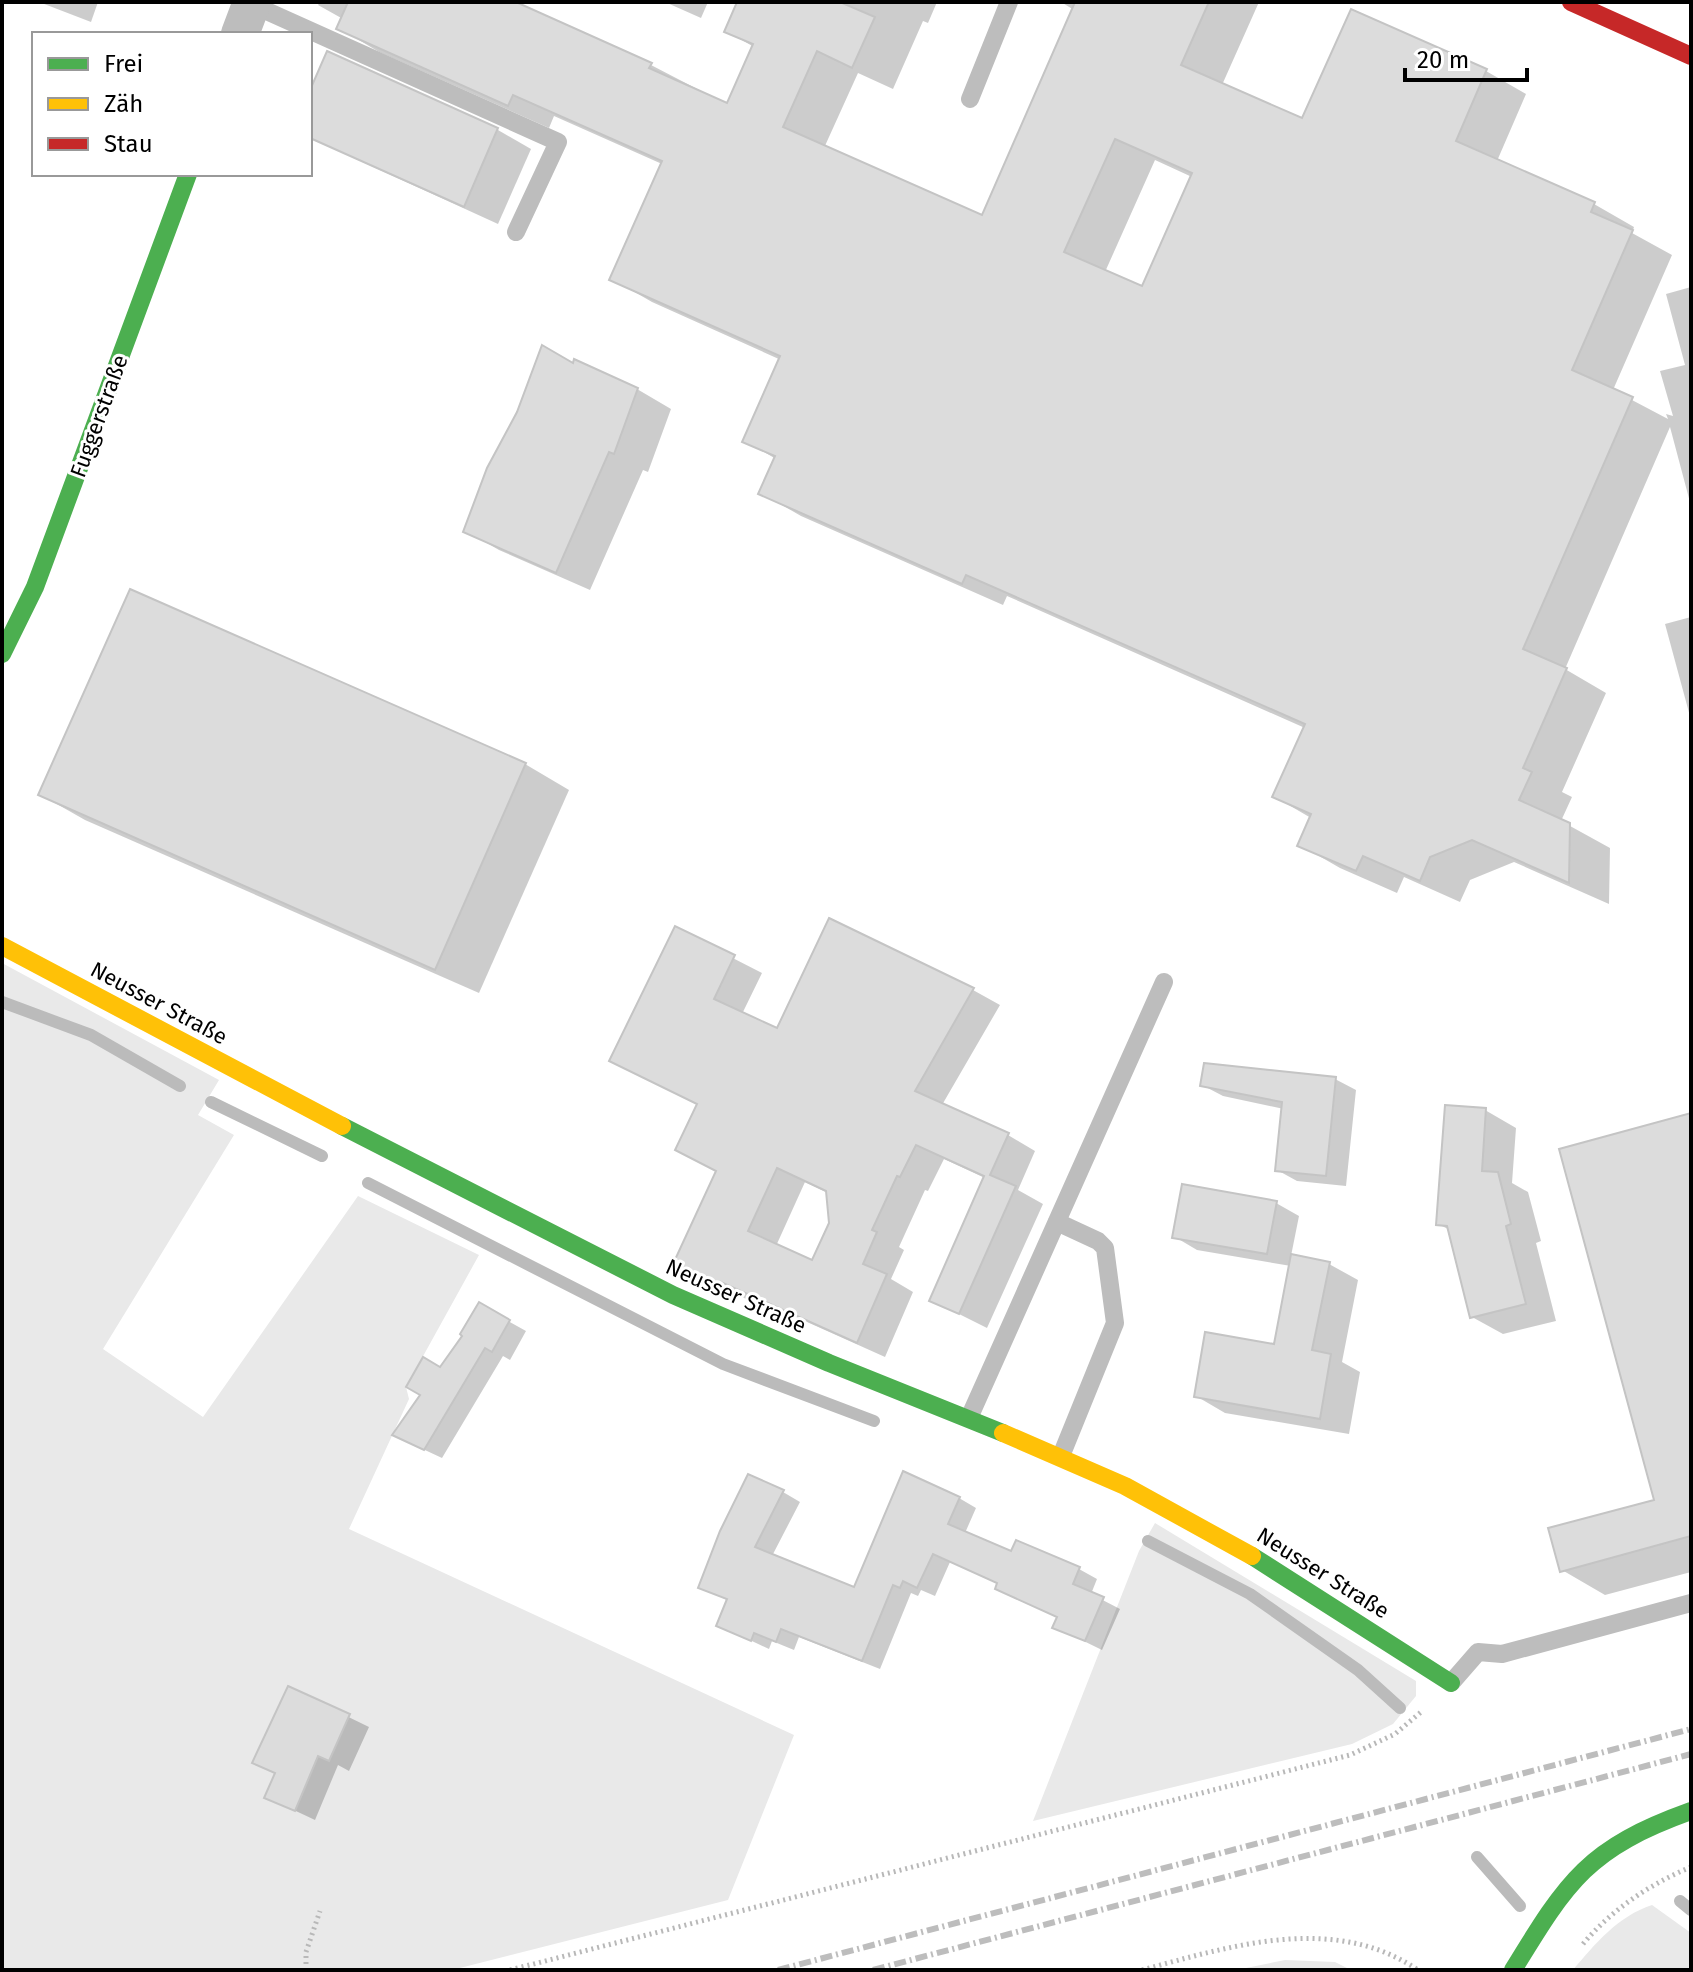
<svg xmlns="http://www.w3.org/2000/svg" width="1693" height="1972" font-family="'Fira Sans',sans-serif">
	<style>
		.green { fill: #e9e9e9 }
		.shadow { fill: #0003; fill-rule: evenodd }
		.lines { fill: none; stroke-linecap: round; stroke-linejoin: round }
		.stream { stroke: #bbb; stroke-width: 12 }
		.building { fill: #dcdcdc; stroke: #c4c4c4; stroke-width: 2; fill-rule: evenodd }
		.path { stroke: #b8b8b8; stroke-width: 5; stroke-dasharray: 2 4; stroke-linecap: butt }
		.lane { stroke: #bdbdbd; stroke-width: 18 }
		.street { stroke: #bdbdbd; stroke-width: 38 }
		.fast { stroke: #4caf50; stroke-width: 18 }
		.slow { stroke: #ffc107; stroke-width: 18 }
		.jam { stroke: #c62828; stroke-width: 18 }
		.rail { stroke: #bdbdbd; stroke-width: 6; stroke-dasharray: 12 4 2 4; stroke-linecap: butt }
		.labels { text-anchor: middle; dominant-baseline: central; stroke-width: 6; stroke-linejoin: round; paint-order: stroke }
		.street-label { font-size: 22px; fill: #000; stroke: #fff }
	</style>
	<rect width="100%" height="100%" fill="#fff"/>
	<!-- green -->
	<g class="green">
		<path d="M2,963L219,1080L198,1115L234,1135L103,1349L203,1417L358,1196L479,1255L406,1387L409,1399L349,1529L794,1735L728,1900L452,1970H2Z"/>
		<path d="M1155,1523L1416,1681V1696L1393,1724L1352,1744L1033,1821L1139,1551Z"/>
		<path d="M1652,1905L1691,1933V1970H1573C1595,1944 1618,1916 1652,1905Z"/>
		<path d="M1285,1960L1335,1962L1351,1970H1236Z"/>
	</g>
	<!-- shadow -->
	<g class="shadow">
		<path d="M39,2H98L91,22Z"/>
		<path d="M320,2H511L651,65L728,105L754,47L726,31L739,2H937L928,23L923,21L893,89L858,73L824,148L983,218L1074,10L1061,2H1259L1222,85L1303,121L1352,11L1486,71L1526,94L1497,161L1594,204L1634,227L1632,233L1672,255L1613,390L1668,419L1666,414L1673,416L1660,371L1685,365L1666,294L1691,287V506L1670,427L1565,669L1606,693L1562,792L1572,797L1561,821L1610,848L1609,904L1514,862L1470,880L1460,902L1404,877L1397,893L1340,868L1300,845L1311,818L1275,797L1305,728L1007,596L1003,605L801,516L761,493L776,459L745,441L781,360L652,302L612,279L662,164L554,116L549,128L379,52L339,28L343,19L318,5ZM1155,160L1192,177L1143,289L1105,272Z"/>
		<path d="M665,2H708L701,18Z"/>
		<path d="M328,54L498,130L531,149L498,224L310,138V95Z"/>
		<path d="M574,365L637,389L671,409L648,472L643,470L590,590L499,550L466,531L518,412Z"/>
		<path d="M1691,617V720L1665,624Z"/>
		<path d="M525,764L569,790L479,993L85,820L41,795Z"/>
		<path d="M676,929L762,973L742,1014L778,1030L973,990L1000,1005L942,1105L1008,1135L1035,1151L1018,1190L1043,1204L987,1328L931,1300L985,1178L944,1159L928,1191L925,1190L899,1247L904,1250L891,1279L913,1292L885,1357L749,1296L748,1300L676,1263L718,1172L699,1105L612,1060ZM805,1182L828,1193L831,1223L813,1262L776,1246Z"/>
		<path d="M1335,1079L1356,1090L1346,1186L1297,1181L1277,1170L1284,1109L1223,1096L1202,1085Z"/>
		<path d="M1485,1110L1516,1128L1512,1183L1528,1192L1541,1241L1536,1243L1556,1321L1503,1334L1472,1317L1450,1230L1438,1224Z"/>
		<path d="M1691,1115V1572L1605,1595L1562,1570L1656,1501Z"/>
		<path d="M1276,1203L1299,1216L1291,1256L1329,1264L1358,1280L1342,1362L1360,1372L1349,1434L1225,1413L1196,1396L1275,1346L1291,1266L1197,1250L1175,1237Z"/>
		<path d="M479,1305L526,1331L510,1360L503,1356L442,1458L412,1444L441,1369L465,1335Z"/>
		<path d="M783,1492L800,1502L772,1556L855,1590L959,1498L976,1508L965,1533L1012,1554L1017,1543L1079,1569L1097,1579L1091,1594L1120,1609L1102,1650L1055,1627L1059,1618L1014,1598L997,1588L999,1584L950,1562L935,1596L921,1590L918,1596L911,1593L880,1669L799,1637L794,1650L772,1641L769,1649L718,1625L729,1601L700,1587Z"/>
		<path d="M289,1688L369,1727L349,1771L338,1765L315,1820L266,1797L276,1774L255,1762Z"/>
	</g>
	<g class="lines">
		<!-- stream -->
		<g class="stream">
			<path d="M2,1002L91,1035L180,1086"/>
			<path d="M211,1102L322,1156"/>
			<path d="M368,1183L723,1364L874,1421"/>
			<path d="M1148,1541L1250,1594L1358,1670L1400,1708"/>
			<path d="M1477,1857L1520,1906"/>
			<path d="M1680,1901L1691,1910"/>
		</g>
	</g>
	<!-- building -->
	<g class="building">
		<path d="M348,2H516L652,63L649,68L727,103L753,44L724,32L737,2H840L875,17L852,68L817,51L783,127L982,215L1075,2H1209L1181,65L1302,118L1351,9L1487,69L1456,141L1595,202L1591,212L1633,230L1572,370L1633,397L1523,649L1567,668L1523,768L1532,772L1519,800L1570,823L1569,883L1472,840L1430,857L1420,881L1363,856L1356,871L1297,846L1311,814L1272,797L1305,724L966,575L962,584L758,494L775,456L742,442L780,356L609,280L662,161L513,95L508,106L336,29ZM1115,139L1192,173L1142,286L1064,252Z"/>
		<path d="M327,51L498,128L464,207L310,138V90Z"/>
		<path d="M542,345L573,363L574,359L638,388L614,454L609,452L556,573L463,532L487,468L517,412Z"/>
		<path d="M130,589L526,763L435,970L38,795Z"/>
		<path d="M829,918L974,988L915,1091L1009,1133L990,1175L1016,1186L959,1314L929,1301L984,1176L916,1145L900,1177L897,1176L872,1230L877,1232L863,1264L887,1274L857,1343L721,1282L720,1285L673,1264L716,1171L675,1150L697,1104L609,1061L675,926L735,955L714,999L777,1028ZM777,1168L826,1191L829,1223L812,1260L748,1231Z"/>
		<path d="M1204,1063L1336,1077L1326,1176L1275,1171L1282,1102L1200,1086Z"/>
		<path d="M1445,1105L1486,1108L1482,1171L1498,1172L1511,1224L1506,1226L1526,1304L1470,1318L1447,1226L1436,1225Z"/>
		<path d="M1691,1113V1536L1560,1572L1548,1528L1654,1500L1559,1149Z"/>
		<path d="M1182,1184L1277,1201L1267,1254L1172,1238Z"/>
		<path d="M1291,1254L1330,1262L1312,1350L1331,1354L1320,1419L1194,1397L1205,1332L1274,1344Z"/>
		<path d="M479,1302L510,1320L492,1352L485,1348L424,1450L392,1435L420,1395L406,1387L423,1357L440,1367L462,1336L460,1334Z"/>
		<path d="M903,1471L960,1497L948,1524L1011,1551L1016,1540L1080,1567L1073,1584L1104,1597L1085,1641L1052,1628L1057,1617L995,1589L997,1583L933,1554L917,1588L903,1581L900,1588L893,1585L862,1661L781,1629L776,1642L754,1633L751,1641L716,1626L727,1599L698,1588L720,1531L748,1474L784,1490L755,1547L854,1587Z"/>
		<path d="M288,1686L350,1714L329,1761L318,1756L295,1811L264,1798L275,1773L252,1763Z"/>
	</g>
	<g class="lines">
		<!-- path -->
		<g class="path">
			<path d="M1583,1944C1611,1910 1650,1884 1691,1867"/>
			<path d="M306,1970V1952L320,1911"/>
			<path d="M510,1970L1350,1755L1395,1734L1421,1712"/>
			<path d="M1142,1970C1231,1946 1334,1913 1418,1970"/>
		</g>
		<!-- lane -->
		<g class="lane">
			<path d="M251,4L558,142L516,232"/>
			<path d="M970,99L1009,2"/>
			<path d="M1057,1222L1098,1241L1105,1248L1115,1323L1061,1456"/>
			<path d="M969,1418L1164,982"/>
			<path d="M1451,1683L1478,1652L1502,1654L1691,1603"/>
		</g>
		<!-- street -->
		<path class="street" d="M240,34L252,2"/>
		<!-- fast -->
		<g class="fast">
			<path d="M2,654L35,587L188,174"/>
			<path d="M342,1126L673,1295L829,1363L1003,1433"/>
			<path d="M1252,1556L1451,1683"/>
			<path d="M1513,1970C1568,1880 1588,1848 1691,1811"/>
		</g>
		<!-- slow -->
		<g class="slow">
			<path d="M2,946L342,1126"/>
			<path d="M1003,1433L1125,1486L1252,1556"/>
		</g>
		<!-- jam -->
		<path class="jam" d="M1571,2L1691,56"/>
		<!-- rail -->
		<g class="rail">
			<path d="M778,1970L1691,1729"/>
			<path d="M873,1970L1691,1754"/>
		</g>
	</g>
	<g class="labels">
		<!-- street labels -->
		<g class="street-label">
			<text transform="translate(99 416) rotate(-70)">Fuggerstraße</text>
			<text transform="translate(159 1003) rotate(28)">Neusser Straße</text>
			<text transform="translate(736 1296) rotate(24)">Neusser Straße</text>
			<text transform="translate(1323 1573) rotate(32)">Neusser Straße</text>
		</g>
	</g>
	<!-- border -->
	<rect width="1693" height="1972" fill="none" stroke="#000000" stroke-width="8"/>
	<!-- legend -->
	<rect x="32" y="32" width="280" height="144" fill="#ffffff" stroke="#999999" stroke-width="2"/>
	<rect x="48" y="58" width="40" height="12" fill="#4caf50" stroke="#999999" stroke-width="2"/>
	<text x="104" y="72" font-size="24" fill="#000000">Frei</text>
	<rect x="48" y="98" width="40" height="12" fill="#ffc107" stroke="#999999" stroke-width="2"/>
	<text x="104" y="112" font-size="24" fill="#000000">Zäh</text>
	<rect x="48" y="138" width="40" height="12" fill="#c62828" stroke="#999999" stroke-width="2"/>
	<text x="104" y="152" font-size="24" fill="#000000">Stau</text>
	<!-- scale -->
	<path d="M1405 68v12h122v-12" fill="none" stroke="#000000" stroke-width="4"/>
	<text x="1417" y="68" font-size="24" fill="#000000" stroke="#ffffff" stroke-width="6" paint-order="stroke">20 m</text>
</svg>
